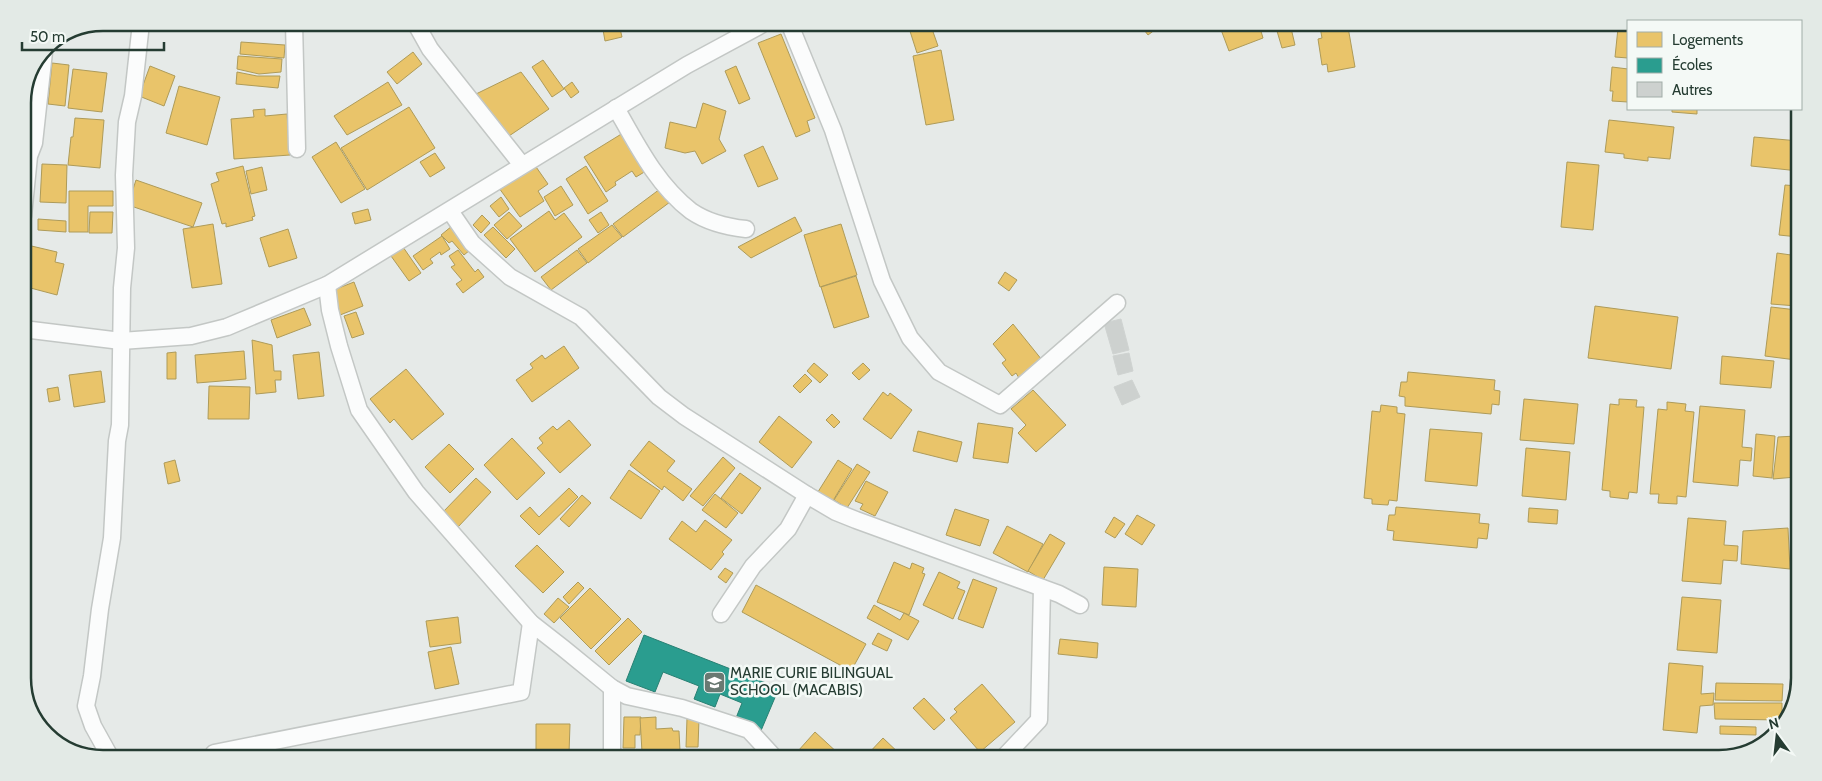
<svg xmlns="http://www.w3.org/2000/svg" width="1822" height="781" font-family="Cabin,sans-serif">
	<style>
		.homes { fill: #e9c46a; stroke: #ae9b59 }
		.schools { fill: #2a9d8f; stroke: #288073 }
		.building { fill: #cdd1cf; stroke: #cfd3d1 }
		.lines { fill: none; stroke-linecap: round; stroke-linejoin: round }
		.street-casing { stroke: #c3c7c5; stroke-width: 19 }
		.street { stroke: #fbfcfc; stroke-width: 16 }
		.labels { text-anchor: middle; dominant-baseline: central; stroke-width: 5; stroke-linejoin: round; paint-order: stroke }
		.poi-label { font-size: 15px; fill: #253c32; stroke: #f4f9f6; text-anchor: start }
		.rim { fill: none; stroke: #253c32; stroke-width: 2.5 }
	</style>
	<rect width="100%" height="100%" fill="#e6eae8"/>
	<!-- homes -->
	<g class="homes">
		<path d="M602,24H619L622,37L605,41Z"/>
		<path d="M908,25L931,26L938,46L917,53Z"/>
		<path d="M1141,26H1160L1148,35Z"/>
		<path d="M1220,27H1263L1260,28L1263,38L1229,51Z"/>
		<path d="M1320,27H1348L1355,67L1328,72L1327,64L1322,65L1318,39L1322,38Z"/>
		<path d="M1291,28L1295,45L1282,48L1277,31Z"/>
		<path d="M1618,28H1628V58L1615,57Z"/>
		<path d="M781,34L815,118L807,121L810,131L796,137L758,43Z"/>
		<path d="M241,42L285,45L284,58L240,54Z"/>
		<path d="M941,50L954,120L926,125L913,56Z"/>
		<path d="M413,52L422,64L397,84L387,72Z"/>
		<path d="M238,56L282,59L281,72L259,74L237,69Z"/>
		<path d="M543,60L564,89L552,97L532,67Z"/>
		<path d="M52,63L69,65L65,106L48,104Z"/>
		<path d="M150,66L175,76L164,106L139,96Z"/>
		<path d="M736,66L750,99L739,104L725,71Z"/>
		<path d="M1612,67L1628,69V102L1612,101L1613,91H1610Z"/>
		<path d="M73,69L107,73L102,112L68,108Z"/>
		<path d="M237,72L257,76H280L278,88L236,84Z"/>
		<path d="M521,72L549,109L506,138L476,94Z"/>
		<path d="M388,82L402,105L347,135L334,116Z"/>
		<path d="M572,82L579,92L571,98L564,88Z"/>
		<path d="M179,86L220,97L207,145L166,133Z"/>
		<path d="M703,103L726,111L719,139L726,151L702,164L695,151L685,153L665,148L670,122L696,128Z"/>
		<path d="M409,107L435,148L367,190L341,148Z"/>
		<path d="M265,109V116L287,114L290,155L234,159L231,119L254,117L253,110Z"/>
		<path d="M1672,109H1697V114L1672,112Z"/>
		<path d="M1792,109H1799V121H1791Z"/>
		<path d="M75,118L104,120L100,168L68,165L71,137H73Z"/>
		<path d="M1609,120L1674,127L1670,159L1648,157V161L1624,158V154L1605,152Z"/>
		<path d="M623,133L646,171L636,177L632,171L615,182L616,185L606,192L584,157Z"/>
		<path d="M1754,137L1799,141V171L1751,166Z"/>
		<path d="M336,142L365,189L341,203L312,157Z"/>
		<path d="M763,146L778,179L758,187L744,155Z"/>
		<path d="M435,153L445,168L430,177L420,162Z"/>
		<path d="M1567,162L1599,165L1593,230L1561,227Z"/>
		<path d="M42,164L67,165L66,203L40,202Z"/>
		<path d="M534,164L548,184L538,191L544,201L520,217L499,188Z"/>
		<path d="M243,166L255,216L252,217L253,220L226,227V223L222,224L211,184L219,181L216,173Z"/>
		<path d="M586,166L608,201L588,214L566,179Z"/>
		<path d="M262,167L267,190L251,194L246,171Z"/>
		<path d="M136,180L202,203L193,227L128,205Z"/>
		<path d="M1785,185L1798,186V237L1779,235Z"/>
		<path d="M561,186L573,205L555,216L544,197Z"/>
		<path d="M660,189L670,202L623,237L613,224Z"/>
		<path d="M69,191H113V206H88V232H69Z"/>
		<path d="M501,197L509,209L499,217L490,206Z"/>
		<path d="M368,209L371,220L355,224L352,213Z"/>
		<path d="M549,211L555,220L564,213L582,237L535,272L510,239Z"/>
		<path d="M90,212H113L112,233H89Z"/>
		<path d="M509,212L522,226L507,239L494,225Z"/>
		<path d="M601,212L609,225L598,233L589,220Z"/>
		<path d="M482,215L490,223L481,233L473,225Z"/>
		<path d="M795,217L802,231L751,258L738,247Z"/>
		<path d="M38,219L66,221V232L38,230Z"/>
		<path d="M213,224L222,284L192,288L183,229Z"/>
		<path d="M841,224L857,275L820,287L804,235Z"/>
		<path d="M612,225L622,237L588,263L578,249Z"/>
		<path d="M452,226L470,250L464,255L452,241L449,243L441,235Z"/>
		<path d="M493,227L515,249L506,258L484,235Z"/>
		<path d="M288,229L297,258L269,267L260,238Z"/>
		<path d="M442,236L450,249L441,255L440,252L430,259L433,263L423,270L413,256Z"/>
		<path d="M23,244L57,252L55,262L64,264L57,295L23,286Z"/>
		<path d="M403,247L421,273L409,281L391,256Z"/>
		<path d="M458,250L475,272L478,269L484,277L463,293L456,284L462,280L451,267L455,265L449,256Z"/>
		<path d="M577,250L587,263L551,290L541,277Z"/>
		<path d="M1777,253L1798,256L1797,306L1771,304Z"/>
		<path d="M1005,272L1017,280L1009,291L998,283Z"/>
		<path d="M856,276L869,317L834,328L821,287Z"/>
		<path d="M354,282L363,306L340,315L331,291Z"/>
		<path d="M1595,306L1678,317L1671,369L1588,358Z"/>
		<path d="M1771,307L1797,310L1796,360L1765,356Z"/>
		<path d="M304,308L311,325L277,338L271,320Z"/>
		<path d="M356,312L364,334L352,338L344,316Z"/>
		<path d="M1013,324L1042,360L1019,378L1016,373L1012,376L1002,363L1006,360L993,344Z"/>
		<path d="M252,340L272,345L274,371H281V380H275L276,392L256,394Z"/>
		<path d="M564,346L579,368L532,402L516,380L533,368L530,364L542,355L545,359Z"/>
		<path d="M244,351L246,379L197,383L195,355Z"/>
		<path d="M176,352V379H167V353Z"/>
		<path d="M319,352L324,396L298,399L293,355Z"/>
		<path d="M1722,356L1774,361L1771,388L1720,384Z"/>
		<path d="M814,363L828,375L820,383L807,371Z"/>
		<path d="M863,363L870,370L859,380L852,373Z"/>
		<path d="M406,369L444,414L412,440L394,419L390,423L370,399Z"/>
		<path d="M101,371L105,402L74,407L69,375Z"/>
		<path d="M1408,372L1495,380L1494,390L1500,391L1499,405L1492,404L1491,414L1405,406V397L1399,396L1401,382H1407Z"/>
		<path d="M805,374L812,381L800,393L793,386Z"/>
		<path d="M209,386L250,387L249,419H208Z"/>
		<path d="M58,387L60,400L49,402L47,389Z"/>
		<path d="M1033,390L1066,425L1036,452L1018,433L1026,425L1011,409Z"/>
		<path d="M883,392L888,396L890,393L912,410L891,439L863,419Z"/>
		<path d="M1524,399L1578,404L1574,444L1520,440Z"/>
		<path d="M1619,399L1637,400L1636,407H1644L1637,493L1629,492L1628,499L1610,497V491L1602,490L1610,404L1619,405Z"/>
		<path d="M1667,402L1686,404L1685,411L1694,412L1686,497L1677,496V504L1658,503L1659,494H1650L1658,409L1667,410Z"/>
		<path d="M1381,405L1397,407V413L1405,414L1397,501L1389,500L1388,505L1372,504V499L1364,498L1372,411L1380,412Z"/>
		<path d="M1700,406L1745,410L1742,447L1752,448L1751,461L1740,460L1738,486L1693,482Z"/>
		<path d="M832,414L840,422L834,428L826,420Z"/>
		<path d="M779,416L812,442L792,468L759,442Z"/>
		<path d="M569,420L591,445L560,473L537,448L543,443L539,438L553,426L557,430Z"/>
		<path d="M978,423L1013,428L1008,463L973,458Z"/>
		<path d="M1430,429L1482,433L1477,486L1425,481Z"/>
		<path d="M918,431L962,442L957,462L913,451Z"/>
		<path d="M1756,434L1775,436L1772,478L1753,476Z"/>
		<path d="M1796,436V477L1773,479L1778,437Z"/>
		<path d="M512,438L545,473L517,500L484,465Z"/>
		<path d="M649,441L675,461L667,471L692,489L683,501L664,486L662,490L630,465Z"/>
		<path d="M449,444L474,469L450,493L425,467Z"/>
		<path d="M1526,448L1570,452L1566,500L1522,496Z"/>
		<path d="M723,457L735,468L703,506L690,496Z"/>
		<path d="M175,460L180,481L168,484L164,463Z"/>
		<path d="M838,460L852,469L831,504L816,495Z"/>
		<path d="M857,464L870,472L847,508L834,500Z"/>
		<path d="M629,470L660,491L641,519L610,498Z"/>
		<path d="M740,473L761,488L742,514L721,498Z"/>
		<path d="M476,478L491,492L458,527L443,512Z"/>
		<path d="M866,481L888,492L875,516L860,509L863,504L855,501Z"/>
		<path d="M569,488L578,497L539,535L520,516L530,507L539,517Z"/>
		<path d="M715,494L738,513L726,528L702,510Z"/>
		<path d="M582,495L591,503L569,527L560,519Z"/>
		<path d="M1396,507L1480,514L1479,523L1489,524L1487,539L1478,538L1477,548L1393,540L1394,531L1387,530L1389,515H1395Z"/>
		<path d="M1529,508L1558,510L1557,524L1528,522Z"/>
		<path d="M955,509L989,520L980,546L946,535Z"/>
		<path d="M1137,515L1155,525L1142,545L1125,534Z"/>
		<path d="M1114,517L1125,524L1115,538L1105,532Z"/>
		<path d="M1688,518L1726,521L1724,545L1738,546L1737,561L1723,560L1721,584L1682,581Z"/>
		<path d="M705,520L732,540L722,552L724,554L711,570L669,539L682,521L696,532Z"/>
		<path d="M1007,526L1043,544L1028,572L993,553Z"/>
		<path d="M1788,528L1790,569L1741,564L1743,531Z"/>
		<path d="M1050,534L1065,543L1043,580L1028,571Z"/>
		<path d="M537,545L564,572L543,593L515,566Z"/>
		<path d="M894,562L910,569L912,563L924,568L922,573L925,574L909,615L877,602Z"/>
		<path d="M1104,567L1138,569L1136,607L1102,605Z"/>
		<path d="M725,568L733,573L726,583L718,577Z"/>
		<path d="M939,572L960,582L957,588L965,591L953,619L923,605Z"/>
		<path d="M973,579L997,588L983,628L958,619Z"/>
		<path d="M578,582L584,588L569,604L563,597Z"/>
		<path d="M756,585L866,644L851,671L742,612Z"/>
		<path d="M590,588L621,619L591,649L560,618Z"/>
		<path d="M1682,597L1721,600L1717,653L1677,650Z"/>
		<path d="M558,598L569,607L554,623L544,614Z"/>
		<path d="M874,605L900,620L904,613L919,621L908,640L867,618Z"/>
		<path d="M458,617L461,643L430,647L426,621Z"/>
		<path d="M628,618L642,632L609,665L595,651Z"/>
		<path d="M878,633L892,640L887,651L872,644Z"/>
		<path d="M1060,639L1098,643L1097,658L1058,654Z"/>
		<path d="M451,647L459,684L435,689L428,652Z"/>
		<path d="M1669,663L1703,666L1701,694L1714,693L1713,705L1700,706L1697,733L1663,730Z"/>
		<path d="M1716,683L1783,684L1782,701L1715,700Z"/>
		<path d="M982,684L1015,722L980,752L950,718L957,712L954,709Z"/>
		<path d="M924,698L945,720L934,730L913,708Z"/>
		<path d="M1714,703H1782V720L1715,719Z"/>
		<path d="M624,717H641L640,735H635V748H623Z"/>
		<path d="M656,717V729L672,728L673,731H679L680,751L642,752L640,718Z"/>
		<path d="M687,718L699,719L698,747H686Z"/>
		<path d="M536,724H570L569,754H536Z"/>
		<path d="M1720,726L1756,727V735L1720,734Z"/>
		<path d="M815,732L840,755H802L798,751Z"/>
		<path d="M883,738L902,756L867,755Z"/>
	</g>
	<!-- schools -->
	<path class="schools" d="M644,635L779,688L760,733L734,723L742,703L720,694L715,707L694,699L699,686L663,672L655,692L626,681Z"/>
	<!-- building -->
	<g class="building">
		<path d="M1121,319L1129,350L1113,354L1104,323Z"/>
		<path d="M1129,353L1133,371L1118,375L1113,356Z"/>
		<path d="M1132,380L1140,397L1122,405L1114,387Z"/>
	</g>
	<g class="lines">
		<defs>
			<g id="street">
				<path d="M294,23L297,149"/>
				<path d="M416,24L430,49L522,165"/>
				<path d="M790,25L833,130L882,281L910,338L939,372L1000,405L1117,303"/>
				<path d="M616,108C637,145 657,185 691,211C707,222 727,227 746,229"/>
				<path d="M450,211L472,243L510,277L581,317L659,397L684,416L807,495L836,512L856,520L1059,594L1080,605"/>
				<path d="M23,216L29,156L34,143L44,52"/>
				<path d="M327,285L330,310L339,346L359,410L416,492L531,623L563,648L612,688L627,696L682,708L749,730L772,755"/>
				<path d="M23,329L121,341L191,336L227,327L327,285L687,65L761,25"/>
				<path d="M721,614L753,566L788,529L807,495"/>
				<path d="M612,688V754"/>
				<path d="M108,753L93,726L86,706L92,676L100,609L112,538L117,441L120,425L122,288L126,248L124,175L127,122L133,96L141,23"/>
				<path d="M214,753L521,692L531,623"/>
				<path d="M1005,756L1039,720L1042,588"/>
			</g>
		</defs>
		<!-- street casing -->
		<use href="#street" class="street-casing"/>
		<!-- street -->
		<use href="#street" class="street"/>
	</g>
	<!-- icons -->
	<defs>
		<symbol id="school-square" viewBox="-11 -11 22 22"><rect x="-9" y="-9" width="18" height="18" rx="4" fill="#697972" stroke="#f4f9f6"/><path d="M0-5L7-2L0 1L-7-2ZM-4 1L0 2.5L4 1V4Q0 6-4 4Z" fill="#fff"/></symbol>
	</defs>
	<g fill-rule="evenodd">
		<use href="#school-square" x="702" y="670" width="25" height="25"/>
	</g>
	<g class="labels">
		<!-- poi labels -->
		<g class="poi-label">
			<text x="730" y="673">MARIE CURIE BILINGUAL<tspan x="730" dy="17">SCHOOL (MACABIS)</tspan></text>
		</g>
	</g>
	<!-- crop -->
	<path d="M0 0H1822V781H0ZM103 31H1719A72 72 0 0 1 1791 103V678A72 72 0 0 1 1719 750H103A72 72 0 0 1 31 678V103A72 72 0 0 1 103 31Z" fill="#e3eae6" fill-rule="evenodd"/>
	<path class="rim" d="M103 31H1719A72 72 0 0 1 1791 103V678A72 72 0 0 1 1719 750H103A72 72 0 0 1 31 678V103A72 72 0 0 1 103 31Z"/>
	<!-- legend -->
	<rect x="1627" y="20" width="175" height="90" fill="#f4f9f6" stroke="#a1ada8"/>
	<rect x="1637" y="32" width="25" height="15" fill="#e9c46a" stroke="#a1ada8"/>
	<text x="1672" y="45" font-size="15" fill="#253c32">Logements</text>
	<rect x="1637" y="58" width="25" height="15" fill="#2a9d8f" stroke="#a1ada8"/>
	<text x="1672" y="70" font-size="15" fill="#253c32">Écoles</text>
	<rect x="1637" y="82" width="25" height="15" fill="#cdd1cf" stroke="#a1ada8"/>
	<text x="1672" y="95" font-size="15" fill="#253c32">Autres</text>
	<!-- north arrow -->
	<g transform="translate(1777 736) rotate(345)" stroke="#f4f9f6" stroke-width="4" paint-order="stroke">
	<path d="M0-4L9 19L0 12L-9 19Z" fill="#253c32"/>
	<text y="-8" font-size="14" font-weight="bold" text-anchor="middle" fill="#253c32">N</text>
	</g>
	<!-- scale -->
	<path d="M22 42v8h142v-8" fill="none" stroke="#253c32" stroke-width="2.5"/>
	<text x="30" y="42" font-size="15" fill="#253c32" stroke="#f4f9f6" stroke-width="4" paint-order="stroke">50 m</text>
</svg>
